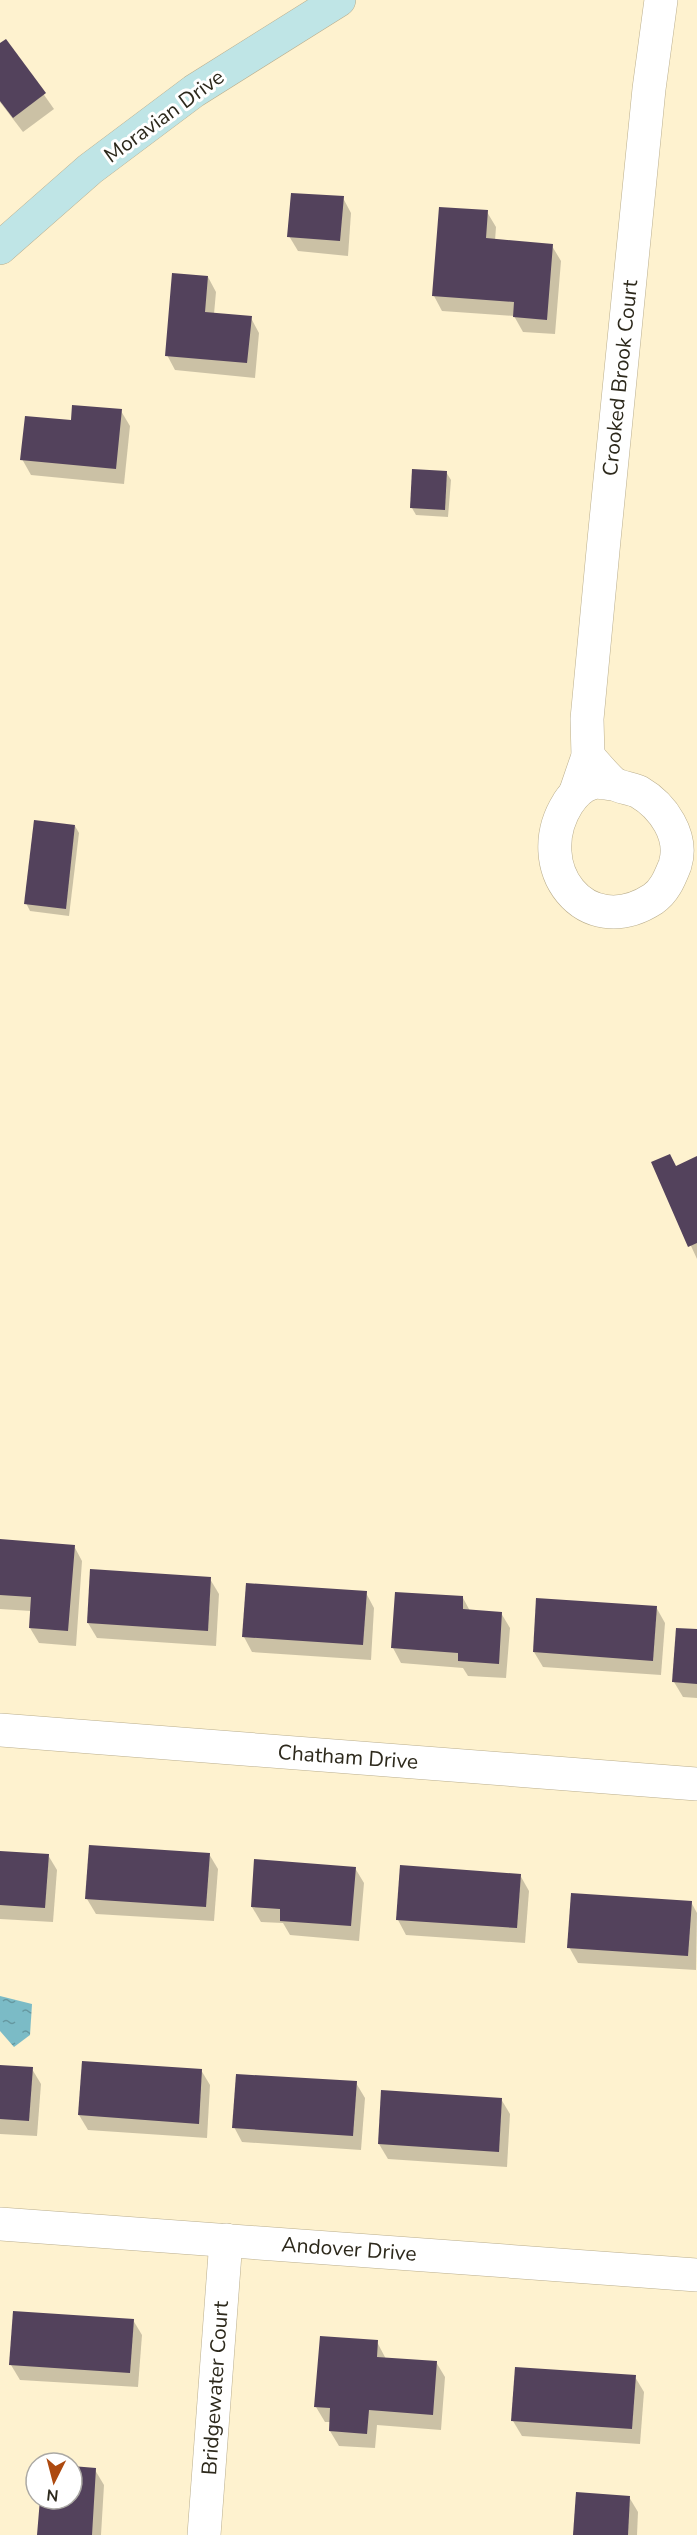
<svg xmlns="http://www.w3.org/2000/svg" width="697" height="2535" font-family="'Nunito Sans',sans-serif">
	<style>
		.water { fill: url(#water-ripples) }
		.shadow { fill: #0003 }
		.building { fill: #53425c }
		.lines { fill: none; stroke-linecap: round; stroke-linejoin: round }
		.street-casing { stroke: #baae8d; stroke-width: 34 }
		.secondary-casing { stroke: #baae8d; stroke-width: 34 }
		.street { stroke: #fff; stroke-width: 33 }
		.secondary { stroke: #bfe5e6; stroke-width: 33 }
		.labels { text-anchor: middle; dominant-baseline: central; stroke-width: 6; stroke-linejoin: round; paint-order: stroke }
		.street-label { font-size: 21px; fill: #2d291c; stroke: #fff }
	</style>
	<defs>
		<pattern id="water-ripples" width="26" height="14" patternUnits="userSpaceOnUse" patternTransform="scale(1.5)"><rect width="26" height="14" fill="#7bbbc6"/><path d="M2 4q2-2 4 0t4 0M15 11q2-2 4 0t4 0" fill="none" stroke="#6598a0"/></pattern>
	</defs>
	<rect width="100%" height="100%" fill="#fef2cf"/>
	<!-- water -->
	<path class="water" d="M0,1996L32,2004L30,2035L14,2047L0,2031Z"/>
	<!-- shadow -->
	<g class="shadow">
		<path d="M6,41L54,109L23,132L0,102V45Z"/>
		<path d="M343,198L351,213L348,256L298,251L289,236Z"/>
		<path d="M487,212L496,227L495,241L552,246L561,261L555,334L523,332L514,316L442,311L434,296Z"/>
		<path d="M208,277L216,292L214,314L251,318L259,333L255,378L175,370L167,355Z"/>
		<path d="M121,411L130,426L124,484L31,475L22,459Z"/>
		<path d="M446,472L451,480L448,517L416,515L412,508Z"/>
		<path d="M75,826L79,833L69,916L30,911L26,903Z"/>
		<path d="M697,1158V1259L653,1163L676,1167Z"/>
		<path d="M0,1541L74,1546L82,1561L76,1646L39,1643L30,1628L31,1611L0,1609Z"/>
		<path d="M210,1579L219,1594L216,1646L97,1638L88,1623Z"/>
		<path d="M366,1593L374,1608L371,1660L252,1652L244,1637Z"/>
		<path d="M463,1598L470,1611L501,1613L510,1628L506,1678L468,1676L463,1668L401,1663L393,1648Z"/>
		<path d="M656,1607L665,1623L661,1675L543,1667L534,1652Z"/>
		<path d="M697,1631V1698L683,1697L674,1682Z"/>
		<path d="M0,1852L48,1855L57,1870L53,1922L0,1919Z"/>
		<path d="M209,1854L218,1869L214,1921L96,1914L87,1899Z"/>
		<path d="M355,1868L364,1883L359,1941L290,1935L283,1923L261,1922L252,1907Z"/>
		<path d="M520,1875L529,1891L525,1943L406,1935L398,1920Z"/>
		<path d="M691,1902L697,1913L696,1970L578,1963L569,1947Z"/>
		<path d="M0,2067L32,2069L41,2084L37,2136L0,2134Z"/>
		<path d="M201,2070L210,2085L207,2138L88,2130L79,2115Z"/>
		<path d="M356,2083L365,2098L361,2150L242,2142L234,2127Z"/>
		<path d="M501,2099L510,2114L507,2167L388,2159L379,2144Z"/>
		<path d="M133,2320L142,2335L138,2387L20,2380L11,2365Z"/>
		<path d="M377,2342L386,2359L436,2362L445,2377L441,2430L377,2425L375,2448L339,2446L330,2431L331,2422H325L316,2407Z"/>
		<path d="M635,2377L644,2392L640,2444L522,2436L513,2421Z"/>
		<path d="M72,2468L95,2470L104,2485L101,2535H39L41,2499H72Z"/>
		<path d="M629,2497L638,2512L637,2535H574Z"/>
	</g>
	<!-- building -->
	<g class="building">
		<path d="M6,39L46,93L13,118L0,101V43Z"/>
		<path d="M291,193L344,196L340,241L287,237Z"/>
		<path d="M439,207L488,210L486,238L553,244L547,320L513,317L514,302L432,296Z"/>
		<path d="M172,273L208,276L205,312L252,316L247,363L165,356Z"/>
		<path d="M72,405L122,409L116,469L20,460L25,416L71,420Z"/>
		<path d="M412,469L447,471L445,510L410,508Z"/>
		<path d="M34,820L75,825L66,909L24,904Z"/>
		<path d="M670,1154L676,1166L697,1156V1243L688,1247L651,1162Z"/>
		<path d="M0,1539L75,1545L68,1631L29,1628L31,1597L0,1595Z"/>
		<path d="M90,1569L211,1577L208,1631L87,1623Z"/>
		<path d="M246,1583L367,1591L363,1645L242,1637Z"/>
		<path d="M395,1592L463,1596V1609L502,1612L499,1664L458,1661V1653L391,1648Z"/>
		<path d="M536,1598L657,1606L653,1661L533,1652Z"/>
		<path d="M676,1628L697,1629V1684L672,1682Z"/>
		<path d="M89,1845L210,1853L206,1907L85,1899Z"/>
		<path d="M0,1851L49,1854L45,1908L0,1905Z"/>
		<path d="M254,1859L356,1867L351,1926L280,1921V1909L251,1907Z"/>
		<path d="M400,1865L521,1874L517,1928L396,1920Z"/>
		<path d="M571,1893L692,1901L688,1956L567,1948Z"/>
		<path d="M82,2061L202,2069L199,2124L78,2115Z"/>
		<path d="M0,2065L33,2067L29,2121L0,2119Z"/>
		<path d="M236,2074L357,2081L353,2136L232,2128Z"/>
		<path d="M381,2090L502,2098L499,2152L378,2144Z"/>
		<path d="M13,2311L134,2319L130,2373L9,2365Z"/>
		<path d="M320,2336L378,2340L377,2357L437,2361L433,2415L369,2410L367,2434L329,2431L330,2408L314,2407Z"/>
		<path d="M515,2367L636,2375L632,2429L511,2421Z"/>
		<path d="M72,2466L96,2468L92,2535H37L40,2499H72Z"/>
		<path d="M576,2492L630,2496L628,2535H573Z"/>
	</g>
	<g class="lines">
		<defs>
			<g id="street">
				<path d="M588,756C596,765 604,775 613,783C620,788 631,788 639,792C663,806 684,836 675,865C670,877 665,891 653,899C585,943 528,866 568,803C574,794 581,786 592,783C598,781 608,784 615,784"/>
				<path d="M576,791L588,756L587,719L604,540L649,89L661,0"/>
				<path d="M0,1730L697,1784"/>
				<path d="M0,2224L697,2275"/>
				<path d="M204,2535L226,2240"/>
			</g>
			<path id="secondary" d="M0,248L90,169L194,91L339,0"/>
		</defs>
		<!-- street casing -->
		<use href="#street" class="street-casing"/>
		<!-- secondary casing -->
		<use href="#secondary" class="secondary-casing"/>
		<!-- street -->
		<use href="#street" class="street"/>
		<!-- secondary -->
		<use href="#secondary" class="secondary"/>
	</g>
	<g class="labels">
		<!-- street labels -->
		<g class="street-label">
			<text transform="translate(164 116) rotate(-36)">Moravian Drive</text>
			<text transform="translate(620 378) rotate(-84)">Crooked Brook Court</text>
			<text transform="translate(348 1757) rotate(4)">Chatham Drive</text>
			<text transform="translate(349 2249) rotate(4)">Andover Drive</text>
			<text transform="translate(215 2388) rotate(-86)">Bridgewater Court</text>
		</g>
	</g>
	<!-- north arrow -->
	<g transform="translate(54 2481) rotate(186)"><circle r="28" fill="#ffffff" stroke="#aba9a4" stroke-width="1.5"/>
	<path d="M0-4.5L10 22L0 15L-10 22Z" fill="#ad4a10"/>
	<text y="-9" font-size="16" font-weight="bold" text-anchor="middle" fill="#2d291c">N</text>
	</g>
</svg>
